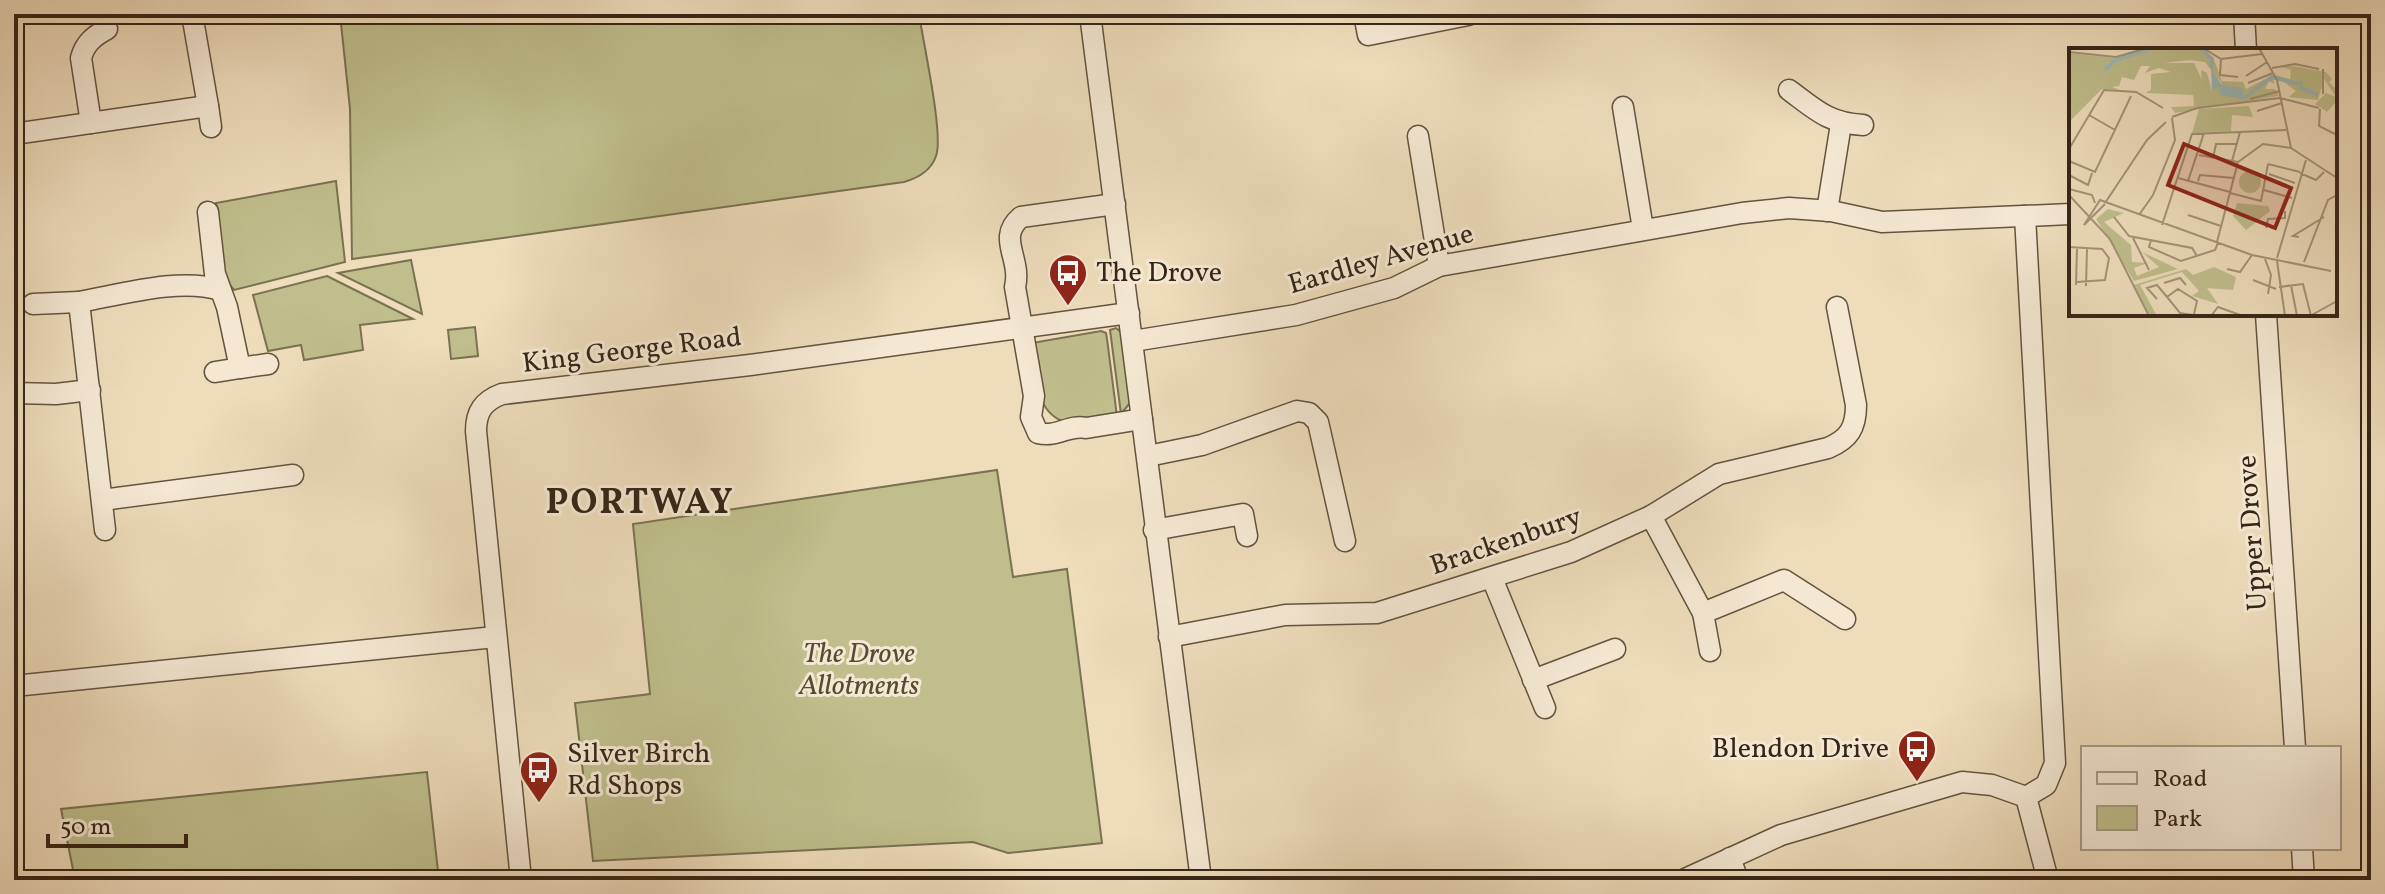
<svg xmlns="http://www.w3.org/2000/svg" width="2385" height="894" font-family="Vollkorn,serif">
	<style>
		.green { fill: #bfbe8c; stroke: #7a7251; stroke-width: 2 }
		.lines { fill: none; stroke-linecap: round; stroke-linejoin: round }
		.street-casing { stroke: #64533f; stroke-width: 23 }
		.street { stroke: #f4e8d3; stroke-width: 20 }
		.labels { text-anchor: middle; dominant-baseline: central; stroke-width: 6; stroke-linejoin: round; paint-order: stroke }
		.street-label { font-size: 28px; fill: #362516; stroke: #f4e8d3 }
		.poi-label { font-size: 28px; fill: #362516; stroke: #f4e8d3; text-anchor: start }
		.park-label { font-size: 28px; font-style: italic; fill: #584b34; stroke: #f4e8d3 }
		.district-label { font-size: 36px; font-weight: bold; letter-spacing: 2px; fill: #362516; stroke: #f4e8d3 }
		.inset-river { fill: none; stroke: #9db9b9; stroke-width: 4 }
		.inset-road { fill: none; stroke: #a49379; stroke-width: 2 }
		.view { fill: #8f2418; fill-opacity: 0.15; stroke: #8f2418; stroke-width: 4 }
		.inset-edge { fill: none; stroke: #362516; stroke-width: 4 }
	</style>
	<rect width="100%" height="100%" fill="#eedcbb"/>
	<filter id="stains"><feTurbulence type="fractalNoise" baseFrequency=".0025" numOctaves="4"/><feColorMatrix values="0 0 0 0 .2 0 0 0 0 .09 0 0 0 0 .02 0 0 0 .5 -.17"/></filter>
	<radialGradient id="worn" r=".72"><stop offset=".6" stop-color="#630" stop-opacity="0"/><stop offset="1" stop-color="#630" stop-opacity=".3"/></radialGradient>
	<!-- green -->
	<g class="green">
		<path d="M340,14H919C923,42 944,135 936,156C931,171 918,178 904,182L352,259L350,109Z"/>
		<path d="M336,181L345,262L234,290L223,277L216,203Z"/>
		<path d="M411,260L422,314L338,273Z"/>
		<path d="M327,276L413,319L360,325L363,350L304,360L301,345L268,351L253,295Z"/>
		<path d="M475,327L478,356L451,359L448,330Z"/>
		<path d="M1116,328L1121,332L1130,403L1121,414L1110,330Z"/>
		<path d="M1101,331L1106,333L1107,339L1117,416L1062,421C1033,409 1036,370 1032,343Z"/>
		<path d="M997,470L1013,577L1067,569L1102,843L1008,853L973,842L593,861L575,703L650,694L633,524Z"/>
		<path d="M427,772L438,871L306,880H75L61,809Z"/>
	</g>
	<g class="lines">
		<defs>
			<g id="street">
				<path d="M1090,14L1201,880"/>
				<path d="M1364,14L1368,35L1468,15"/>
				<path d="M2244,14L2246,50"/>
				<path d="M1789,90C1816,110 1828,123 1863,125"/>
				<path d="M208,106L211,127"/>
				<path d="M1623,107L1643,229"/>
				<path d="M91,123L81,58C85,43 94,36 107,29"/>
				<path d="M14,134L208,106L192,14"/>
				<path d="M1418,136L1439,266"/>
				<path d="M1115,204L1021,217C996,238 1022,258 1015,287L1034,396L1031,417L1038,433C1058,438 1068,424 1086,428L1142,419"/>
				<path d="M1827,211L1841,124"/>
				<path d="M208,212L215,274L227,307L240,368L268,364"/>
				<path d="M2025,216L2055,763L2046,785L2026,797L2048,880"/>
				<path d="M33,304L79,302"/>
				<path d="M2266,314L2295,748"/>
				<path d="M1133,341L1296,315L1394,288L1439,266L1742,213L1789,208L1831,211L1882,222L2071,214"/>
				<path d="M215,372L240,368"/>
				<path d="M14,393L56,394L90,390"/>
				<path d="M1148,456L1202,445L1297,411L1309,413L1318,422L1345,541"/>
				<path d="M102,500L293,475"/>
				<path d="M1651,516L1703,613L1710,651"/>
				<path d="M105,530L79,302C120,295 180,277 220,290"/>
				<path d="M1154,530L1243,514L1247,536"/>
				<path d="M1492,578L1545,708"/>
				<path d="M1703,613L1784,580L1845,619"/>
				<path d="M1169,637L1285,615L1377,613L1571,552L1651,516L1719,474L1828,448C1849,439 1856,428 1856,405L1837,307"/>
				<path d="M1533,680L1615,649"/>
				<path d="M14,686L495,637"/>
				<path d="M2302,848L2304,880"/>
				<path d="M1730,858L1738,880"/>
				<path d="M521,880L476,431C476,412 483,401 502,394L750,365L1129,313"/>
				<path d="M1683,880L1781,835L1962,782L1992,785L2026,797"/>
			</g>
		</defs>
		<!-- street casing -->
		<use href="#street" class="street-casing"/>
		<!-- street -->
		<use href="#street" class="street"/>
	</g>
	<!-- icons -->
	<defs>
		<symbol id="bus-pin" viewBox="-11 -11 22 30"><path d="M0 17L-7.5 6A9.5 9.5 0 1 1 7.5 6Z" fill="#8f2418" stroke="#f4e8d3"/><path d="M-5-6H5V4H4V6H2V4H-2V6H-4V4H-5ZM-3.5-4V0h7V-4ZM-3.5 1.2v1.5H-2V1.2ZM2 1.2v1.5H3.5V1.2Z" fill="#fff"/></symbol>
	</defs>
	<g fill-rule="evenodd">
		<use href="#bus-pin" x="1046" y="251" width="44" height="60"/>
		<use href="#bus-pin" x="1895" y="727" width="44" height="60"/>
		<use href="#bus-pin" x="517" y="748" width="44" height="60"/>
	</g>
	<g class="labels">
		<!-- street labels -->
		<g class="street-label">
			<text transform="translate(1381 260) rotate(-16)">Eardley Avenue</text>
			<text transform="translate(632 351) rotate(-7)">King George Road</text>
			<text transform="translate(2253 533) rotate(-94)">Upper Drove</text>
			<text transform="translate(1506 542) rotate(-19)">Brackenbury</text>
		</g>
		<!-- poi labels -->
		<g class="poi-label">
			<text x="1096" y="273">The Drove</text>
			<text x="1889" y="749" text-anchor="end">Blendon Drive</text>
			<text x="567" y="754">Silver Birch<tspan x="567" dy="32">Rd Shops</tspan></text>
		</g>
		<!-- park labels -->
		<g class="park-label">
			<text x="859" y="654">The Drove<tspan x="859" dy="32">Allotments</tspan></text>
		</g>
		<!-- district labels -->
		<g class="district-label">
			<text x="640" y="504">PORTWAY</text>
		</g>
	</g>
	<!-- overview -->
	<g transform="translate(2069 48)">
		<rect width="268" height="268" fill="#eedcbb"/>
		<path d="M80,0H132L144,9L153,33L174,34L177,41L204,27L205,36L200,33L196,41H206L210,48L106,65L102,59L125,58L124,47L76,45L82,42V26L102,24L90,20L76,25L81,18H72L65,32L53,29L50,38L43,39L51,42L33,41L0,74V5L46,10ZM121,12L136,14L153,35L143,43L138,25L132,22L133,32L125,15H94ZM219,17L257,24L263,31L260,34L268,42V67L266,70L267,54L258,64L246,56L257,45L267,49L255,31L249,52L220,49L227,43L206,27L221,31L222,22L213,19ZM180,58L184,69L163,67L162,83L123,85L130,61ZM170 134a11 11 0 1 1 22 0a11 11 0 1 1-22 0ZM168,155L199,158L201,163L177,182L164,168ZM39,161L55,165L35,174L62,197L63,214L79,215L65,220L68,228L90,219L73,204L109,221L65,233L27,171ZM145,219L167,229L164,242L138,240L149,256L123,248L130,243L113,224L71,237L88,268H81L65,237L117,221L124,227Z" fill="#bfbe8c" fill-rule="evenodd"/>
		<path d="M142,20L153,37L174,40V51L151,47L150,39L143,43Z" fill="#9db9b9"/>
		<path class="inset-river" d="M131,0L143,11L142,20M36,22L46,12L84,0M231,33L232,40L249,47M175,50L203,29L230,36"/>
		<path class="inset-road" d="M134,0L152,11L193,6M190,0L208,32L222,100L268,130M0,4L47,9L78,0M152,11L151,27L169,29M203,20L226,16L250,21M254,21V46M177,28L198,14M179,35L204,25M181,51L211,43M251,61L250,78L268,87M188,63L213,55M20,67L46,82M103,69L128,60L211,50L250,60M0,101L35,42L67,44L94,60M130,107L169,114M144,110L147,96H168M0,113L26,124L62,48M163,113L171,84M169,114L194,96L222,100M199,116L231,124M231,125L247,132L255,124M200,126L226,135M0,127L19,137L23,125M109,130L161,144M119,133L135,85M129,133L131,127L165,130M0,141L23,147L26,155M195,142L223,150M161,145L192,153L199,116M0,147L41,191L80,268M36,155L78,92L97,74M36,156L15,177L31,152L183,207L262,223M70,167L84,147L106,92L103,70M119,167L152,178M45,169L60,188L123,200L128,208M93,177L123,86L217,82M197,180L199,171L216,170V163M230,189L224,188L255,169M64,190L80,222M82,192L80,199L112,213L146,202L149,195M148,194L169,114M0,199L33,201L40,210L36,232L8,234M208,210L237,112M196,211L202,227L199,246M208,213L216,268M235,214L259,152L268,147M158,221L171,224L183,207M184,232L207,241M95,235L111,230L117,237M7,237L8,201M222,237L228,268M17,238L18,201M210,239L234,236L242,268M88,251L78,240L88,237L98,249M124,267L111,265L98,249L109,241L128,253L125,266M142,268L149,259L174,268M241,268L268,253"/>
		<path class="view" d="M115,96L222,140L206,180L99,137Z"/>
		<rect width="268" height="268" class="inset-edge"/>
	</g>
	<!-- margin -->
	<rect width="2385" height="894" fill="none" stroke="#eedcbb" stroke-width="48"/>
	<rect x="16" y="16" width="2353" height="862" fill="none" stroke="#362516" stroke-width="4"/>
	<rect x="24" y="24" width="2337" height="846" fill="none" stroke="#362516" stroke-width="2"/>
	<!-- legend -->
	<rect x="2081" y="746" width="260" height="104" fill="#f4e8d3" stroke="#a89a87" stroke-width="2"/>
	<rect x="2097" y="772" width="40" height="12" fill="#f4e8d3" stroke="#a89a87" stroke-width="2"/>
	<text x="2153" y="786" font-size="24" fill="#362516">Road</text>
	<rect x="2097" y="806" width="40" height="24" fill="#bfbe8c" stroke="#a89a87" stroke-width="2"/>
	<text x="2153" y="826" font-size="24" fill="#362516">Park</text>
	<!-- scale -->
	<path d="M48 834v12h138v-12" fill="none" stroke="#362516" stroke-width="4"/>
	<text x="60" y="834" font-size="24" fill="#362516" stroke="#f4e8d3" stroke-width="6" paint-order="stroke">50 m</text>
	<rect width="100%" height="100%" filter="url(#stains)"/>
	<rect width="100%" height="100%" fill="url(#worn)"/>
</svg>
